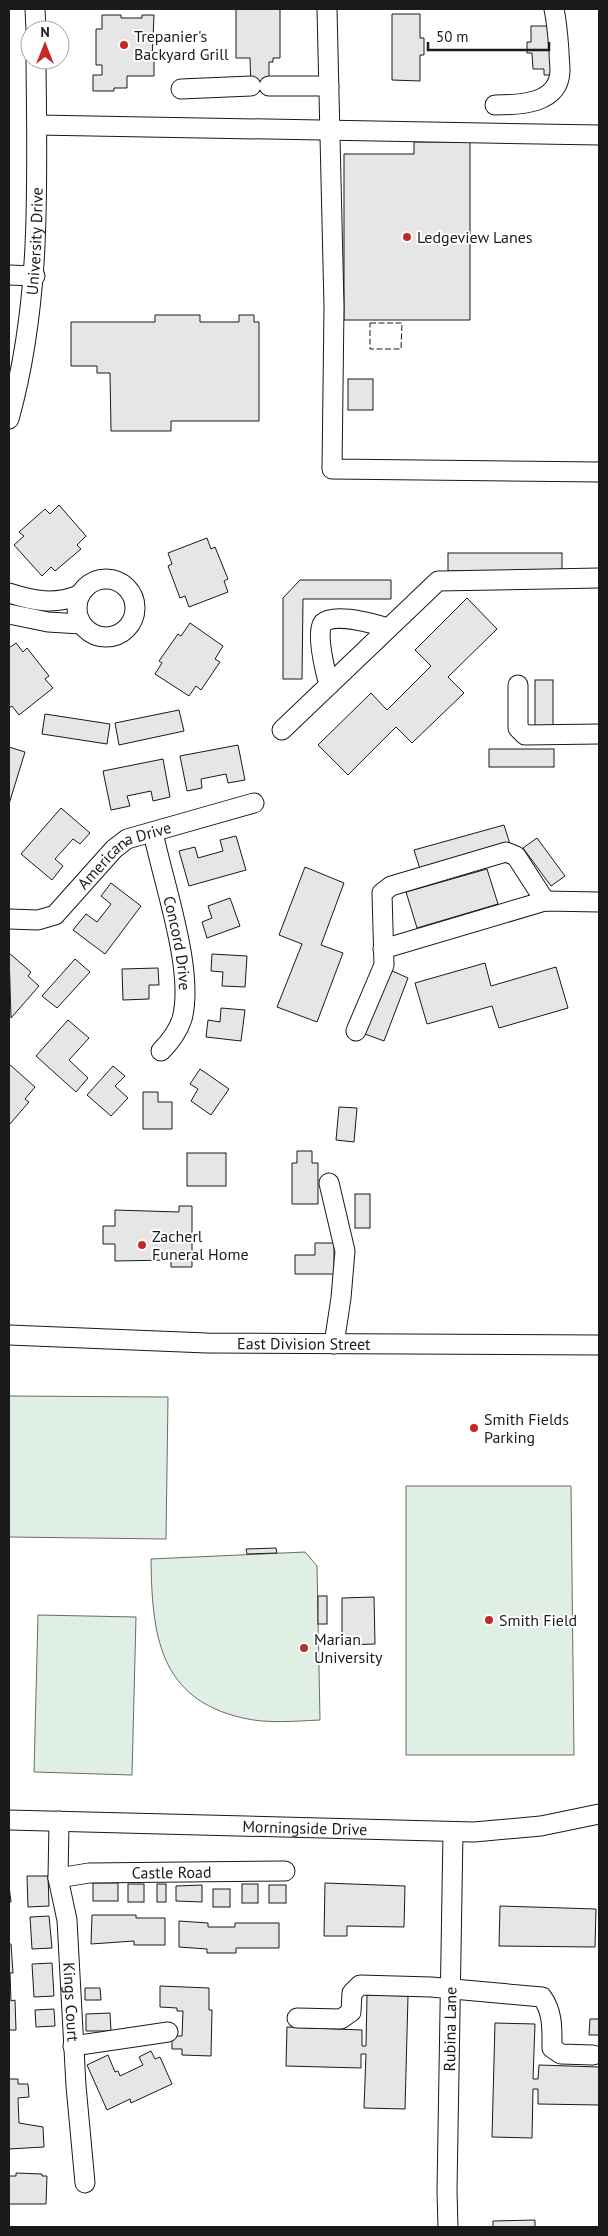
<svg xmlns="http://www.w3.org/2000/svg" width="608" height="2236" font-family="'PT Sans',sans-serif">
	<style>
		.green { fill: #e0efe3; stroke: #6a6a6a }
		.building { fill: #e6e6e6; stroke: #1a1a1a }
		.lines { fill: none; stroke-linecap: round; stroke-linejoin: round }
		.minor-casing { stroke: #1a1a1a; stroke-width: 21 }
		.minor { stroke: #fff; stroke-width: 19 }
		.fence { stroke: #1a1a1a; stroke-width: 1; stroke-dasharray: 6 2.5; stroke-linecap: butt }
		.poi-dot { fill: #c62828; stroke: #fff; stroke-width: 2 }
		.labels { text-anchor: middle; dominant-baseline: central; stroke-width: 4; stroke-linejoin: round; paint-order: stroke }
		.poi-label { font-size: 16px; fill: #1a1a1a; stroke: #fff; text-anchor: start }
		.street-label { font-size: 16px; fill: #1a1a1a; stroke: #fff }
	</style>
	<rect width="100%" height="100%" fill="#fff"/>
	<!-- green -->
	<g class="green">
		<path d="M9,1396L168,1397L166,1539L9,1537Z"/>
		<path d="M406,1486H571L574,1755H406Z"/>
		<path d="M305,1552L317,1566L320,1720C296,1721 268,1724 243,1718C158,1699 152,1633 151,1559Z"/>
		<path d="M38,1615L136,1617L132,1775L34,1772Z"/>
	</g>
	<!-- building -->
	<g class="building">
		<path d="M236,9H280V58H273V62H269V91H251L250,58H236Z"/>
		<path d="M392,14H420V38H424V55H420V81L392,80Z"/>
		<path d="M102,15H121V18H142V15H154L152,60H154V76H127V88H114V91H93V75H102V65H96V29H102Z"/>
		<path d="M531,26H553V75H544V69H533L532,53H527V42H531Z"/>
		<path d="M414,142H470V320H344V154H414Z"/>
		<path d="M155,315H200V322H239V315H254V322H259V421H171V431H111L110,373H97V366H71V322H155Z"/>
		<rect x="348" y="379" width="25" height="31"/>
		<path d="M59,505L86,536L77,545L81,549L55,571L51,567L42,576L14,545L24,536L19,532L45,509L50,514Z"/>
		<path d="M207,538L211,549L215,547L228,579L224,581L228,592L189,607L185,596L180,598L168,566L172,564L168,553Z"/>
		<rect x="448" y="553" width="114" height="18"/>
		<path d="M300,580H391V599H303L302,679H283V598Z"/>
		<path d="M467,598L497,629L448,677L464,693L412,743L396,727L348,775L318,745L371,693L387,710L431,666L415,650Z"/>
		<path d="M190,623L223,646L215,659L220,662L201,690L196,686L189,696L155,674L162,663L159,661L178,634L181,636Z"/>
		<path d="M16,643L23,652L27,648L49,676L45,679L53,688L19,715L12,706L9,708V648Z"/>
		<rect x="535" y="680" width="18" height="48"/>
		<path d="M179,710L184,731L119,745L115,723Z"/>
		<path d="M45,714L110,724L107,744L42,734Z"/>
		<path d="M238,745L245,780L228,783L226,774L201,779L202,788L187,791L180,756Z"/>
		<path d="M9,747L25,752L9,804Z"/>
		<rect x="489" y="749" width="65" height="18"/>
		<path d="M163,759L170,797L153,801L151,791L127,796L130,806L111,810L103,771Z"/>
		<path d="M61,808L90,833L80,844L73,839L55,859L63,866L52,880L21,854Z"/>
		<path d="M504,825L510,844L420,869L414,850Z"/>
		<path d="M236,836L246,870L189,886L179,851L195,847L198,858L223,851L220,840Z"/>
		<path d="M537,838L565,876L551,886L523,848Z"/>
		<path d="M305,867L344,883L321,945L343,953L317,1022L277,1007L302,944L279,935Z"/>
		<path d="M487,869L498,904L417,928L406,892Z"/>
		<path d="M111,883L141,906L105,954L73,930L86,914L97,922L111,904L101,896Z"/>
		<path d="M230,898L240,926L207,938L202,922L212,918L208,906Z"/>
		<path d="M9,953L31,972L28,976L39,986L11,1018Z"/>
		<path d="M212,954L247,956L245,987L222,986L223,972L211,971Z"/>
		<path d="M75,959L90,972L57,1008L42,996Z"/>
		<path d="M485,963L491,986L556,967L568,1008L499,1028L492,1006L427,1024L415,983Z"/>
		<path d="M158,968L159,985H149V999L123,1000L122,969Z"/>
		<path d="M390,970L408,978L384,1041L365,1034Z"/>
		<path d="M221,1008L245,1010L241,1041L206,1037L208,1020L220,1022Z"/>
		<path d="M68,1020L89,1038L69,1060L88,1078L76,1092L36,1056Z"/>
		<path d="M9,1064L35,1087L25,1099L29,1102L9,1125Z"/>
		<path d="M113,1066L125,1076L115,1086L128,1098L111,1116L87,1095Z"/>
		<path d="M200,1069L229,1089L211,1115L191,1101L198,1089L190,1084Z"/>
		<path d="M143,1092H158V1102H172V1129H143Z"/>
		<path d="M339,1107L357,1108L354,1142L336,1140Z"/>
		<path d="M297,1151H312V1163H318V1204H292V1163H297Z"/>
		<rect x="187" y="1153" width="39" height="33"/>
		<rect x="355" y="1194" width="15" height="34"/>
		<path d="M179,1206H192V1267H171V1260L115,1261V1244H103V1226H115V1210L179,1212Z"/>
		<path d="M315,1243H334V1274H295V1255H315Z"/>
		<path d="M276,1548L277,1553L247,1554L246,1549Z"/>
		<rect x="318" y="1596" width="9" height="28"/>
		<path d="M374,1597L375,1644L342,1645V1598Z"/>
		<path d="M27,1876H48L49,1906L28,1907Z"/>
		<rect x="93" y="1883" width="25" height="18"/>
		<path d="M325,1883L405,1886L404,1927L347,1926V1936H324Z"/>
		<rect x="128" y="1884" width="16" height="18"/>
		<rect x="157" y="1884" width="9" height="18"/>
		<rect x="242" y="1884" width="16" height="19"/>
		<path d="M202,1885V1902L176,1901V1886Z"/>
		<rect x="269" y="1885" width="17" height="18"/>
		<path d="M9,1886L11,1902H9Z"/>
		<rect x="213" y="1889" width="17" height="18"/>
		<path d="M500,1906L596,1909L595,1947L499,1946Z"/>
		<path d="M92,1915H136V1918H165V1945H134V1941L91,1944Z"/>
		<path d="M49,1916L52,1948L32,1949L30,1917Z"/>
		<path d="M179,1921L208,1923V1927H235V1923H279V1948H236V1953H207V1949L179,1947Z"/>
		<path d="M9,1944H11L13,1973H10L11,2001L15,2000L16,2030H9Z"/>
		<path d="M52,1963L54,1996L34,1997L32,1964Z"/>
		<path d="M160,1986L209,1988V2010H212L211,2056L182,2055V2049H172V2036H182L183,2011H177V2008L160,2007Z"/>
		<path d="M85,1988H100L101,2000H85Z"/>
		<path d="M367,1995L408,1996L405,2109L364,2108L366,2054H361V2068L286,2066L287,2027L362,2030V2046H366Z"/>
		<path d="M54,2009L55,2026L36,2027L35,2010Z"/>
		<path d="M110,2013L111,2031H86V2014Z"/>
		<path d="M590,2019H599V2035H589Z"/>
		<path d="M495,2023L535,2024L533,2079H538L539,2065L599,2067V2105L538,2104V2089H533L532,2138L492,2137Z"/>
		<path d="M151,2051L155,2059L160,2057L172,2084L131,2103L130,2099L107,2110L87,2065L108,2055L115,2072L118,2071L120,2076L143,2065L139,2057Z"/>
		<path d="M9,2079H18V2084H28L29,2097L18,2098L19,2123L43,2127L44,2147L9,2149Z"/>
		<path d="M16,2173L42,2174V2176H47L46,2204H9V2176H16Z"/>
		<path d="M535,2220V2227H493V2221Z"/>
	</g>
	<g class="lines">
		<defs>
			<g id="minor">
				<path d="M35,9L36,30"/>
				<path d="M327,9L334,307L332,469L599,472"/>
				<path d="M269,86H329"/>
				<path d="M181,89L251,86"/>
				<path d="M495,105C520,105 559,104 560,71C560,65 559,58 559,51C558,37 557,23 554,9"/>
				<path d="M37,125L599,135"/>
				<path d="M9,275L35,276"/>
				<path id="s1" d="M9,419C42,300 37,183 36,60"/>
				<circle cx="106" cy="608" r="29"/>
				<path d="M9,593C34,601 54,605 79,595"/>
				<path d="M9,614L48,622L81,624"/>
				<path d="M329,685C326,674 315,632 323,623C335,612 375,624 388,628"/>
				<path d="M518,685V728L525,735L599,734"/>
				<path d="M282,730L438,581L599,578"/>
				<path id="s2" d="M153,832C163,882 195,971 182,1019C178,1031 170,1042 161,1051"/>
				<path id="s3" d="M9,919L38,920L55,915L114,849L127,839L254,803"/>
				<path d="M383,949L545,901L599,902"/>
				<path d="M356,1031L384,965L382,893L391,886L506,852L516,856L545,901"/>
				<path d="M329,1183L345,1251L341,1298L334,1344"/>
				<path id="s4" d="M9,1335L207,1343L599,1345"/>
				<path id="s5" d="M9,1820L474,1832L541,1826L599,1814"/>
				<path id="s6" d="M59,1821L58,1878L67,1920L76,2086L85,2183"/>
				<path id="s7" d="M58,1878L89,1873L285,1871"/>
				<path d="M297,2018L341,2019L351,2012L352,1993L360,1985L431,1987L542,1997C553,2012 552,2029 552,2048L561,2054L593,2055"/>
				<path d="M73,2046L168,2032"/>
				<path id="s8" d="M448,2227L447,2191L453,1832"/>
			</g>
		</defs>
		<!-- minor casing -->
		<use href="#minor" class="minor-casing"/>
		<!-- minor -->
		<use href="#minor" class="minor"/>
		<!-- fence -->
		<path class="fence" d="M370,323H402L401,349H370Z"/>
	</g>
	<!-- markers -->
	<g class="poi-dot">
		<circle cx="124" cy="45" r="5"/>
		<circle cx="407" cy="237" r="5"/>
		<circle cx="142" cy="1245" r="5"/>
		<circle cx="474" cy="1428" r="5"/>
		<circle cx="489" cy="1620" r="5"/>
		<circle cx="304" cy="1648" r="5"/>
	</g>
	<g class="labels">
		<!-- poi labels -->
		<g class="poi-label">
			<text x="134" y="36">Trepanier's<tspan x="134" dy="18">Backyard Grill</tspan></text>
			<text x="417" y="237">Ledgeview Lanes</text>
			<text x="152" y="1236">Zacherl<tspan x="152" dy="18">Funeral Home</tspan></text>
			<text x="484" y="1419">Smith Fields<tspan x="484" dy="18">Parking</tspan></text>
			<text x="499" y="1620">Smith Field</text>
			<text x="314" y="1639">Marian<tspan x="314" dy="18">University</tspan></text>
		</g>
		<!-- street labels -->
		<g class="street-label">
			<text stroke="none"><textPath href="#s1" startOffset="180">University Drive</textPath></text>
			<text stroke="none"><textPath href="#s3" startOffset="141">Americana Drive</textPath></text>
			<text stroke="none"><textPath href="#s2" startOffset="114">Concord Drive</textPath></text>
			<text stroke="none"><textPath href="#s4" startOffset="295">East Division Street</textPath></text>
			<text stroke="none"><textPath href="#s5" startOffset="296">Morningside Drive</textPath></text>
			<text stroke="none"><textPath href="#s7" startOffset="114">Castle Road</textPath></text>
			<text stroke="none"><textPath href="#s6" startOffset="182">Kings Court</textPath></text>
			<text stroke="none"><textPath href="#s8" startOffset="198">Rubina Lane</textPath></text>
		</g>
	</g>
	<!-- border -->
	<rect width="608" height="2236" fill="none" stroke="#1a1a1a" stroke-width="20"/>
	<!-- north arrow -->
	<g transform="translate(45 45)"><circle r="24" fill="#ffffff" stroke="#a3a3a3"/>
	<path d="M0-4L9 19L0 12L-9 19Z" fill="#c62828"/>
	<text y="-8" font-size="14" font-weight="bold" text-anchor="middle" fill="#1a1a1a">N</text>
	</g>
	<!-- scale -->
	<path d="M428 42v8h121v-8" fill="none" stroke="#1a1a1a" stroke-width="2.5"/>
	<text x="436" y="42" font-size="15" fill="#1a1a1a" stroke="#ffffff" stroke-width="4" paint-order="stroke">50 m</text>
</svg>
